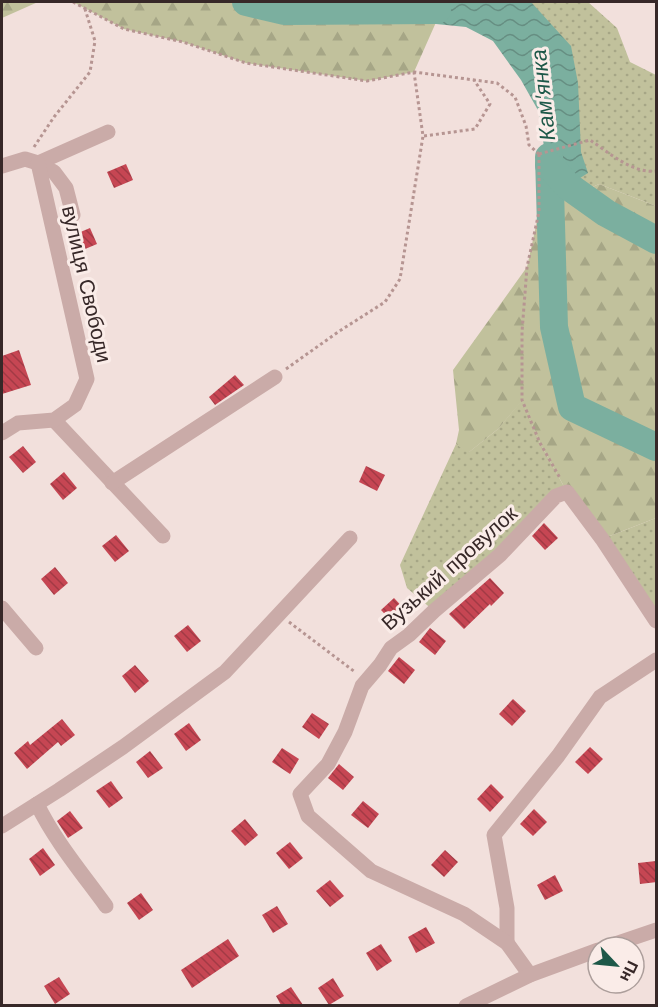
<svg xmlns="http://www.w3.org/2000/svg" width="658" height="1007" font-family="'Work Sans',sans-serif">
	<style>
		.grass { fill: url(#grass-dots) }
		.forest { fill: url(#forest-firs) }
		.water { fill: url(#water-waves) }
		.lines { fill: none; stroke-linecap: round; stroke-linejoin: round }
		.river { stroke: #7baf9f; stroke-width: 28 }
		.building { fill: url(#building-back-hatch) }
		.path { stroke: #b69592; stroke-width: 3; stroke-dasharray: 3 3; stroke-linecap: butt }
		.minor { stroke: #caaba8; stroke-width: 15 }
		.labels { text-anchor: middle; dominant-baseline: central; stroke-width: 6; stroke-linejoin: round; paint-order: stroke }
		.street-label { font-size: 21px; fill: #372828; stroke: #faece8 }
		.water-label { font-size: 22px; font-style: italic; fill: #1d5848; stroke: #faece8 }
	</style>
	<defs>
		<pattern id="grass-dots" width="8" height="8" patternUnits="userSpaceOnUse" patternTransform="scale(1.5)"><rect width="8" height="8" fill="#c1c19c"/><path d="M2 2h.1M6 6h.1" fill="none" stroke="#a6a686" stroke-width="1.8" stroke-linecap="round"/></pattern>
		<pattern id="forest-firs" width="22" height="20" patternUnits="userSpaceOnUse" patternTransform="scale(1.5)"><rect width="22" height="20" fill="#c1c19c"/><path d="M5 1l3.5 6h-7zM16 11l3.5 6h-7z" fill="#a6a686"/></pattern>
		<pattern id="water-waves" width="16" height="10" patternUnits="userSpaceOnUse" patternTransform="scale(1.5)"><rect width="16" height="10" fill="#7baf9f"/><path d="M0 5q4-4 8 0t8 0" fill="none" stroke="#668e82"/></pattern>
		<pattern id="building-back-hatch" width="6" height="6" patternUnits="userSpaceOnUse" patternTransform="scale(1.5)"><rect width="6" height="6" fill="#c64653"/><path d="M-1 5l2 2M0 0l6 6M5-1l2 2" fill="none" stroke="#a23a45"/></pattern>
	</defs>
	<rect width="100%" height="100%" fill="#f2e0dc"/>
	<!-- grass -->
	<g class="grass">
		<path d="M445,2H588L617,28L630,62L656,75V206L599,184L550,207L552,151L535,29Z"/>
		<path d="M522,400L540,443L567,492L434,611L407,588L400,565L456,444L469,452L498,429Z"/>
		<path d="M656,518V621L602,539Z"/>
	</g>
	<!-- forest -->
	<g class="forest">
		<path d="M2,2H38L2,18Z"/>
		<path d="M73,2H445L414,72L367,81L246,63L183,42L124,29Z"/>
		<path d="M599,184L656,206V518L602,539L567,492L540,443L522,401L498,429L468,453L456,444L459,430L453,370L527,267L539,212Z"/>
	</g>
	<!-- water -->
	<path class="water" d="M401,2H531L571,46L578,83L581,152L588,173L558,192L543,196L544,147L539,112L521,80L493,41L466,27L426,23L399,22V4Z"/>
	<g class="lines">
		<!-- river -->
		<g class="river">
			<path d="M246,2L284,11L437,10"/>
			<path d="M549,157L554,327L572,407L656,447"/>
			<path d="M549,165L568,186L606,213L656,240"/>
		</g>
	</g>
	<!-- building -->
	<g class="building">
		<path d="M126,164L133,180L114,188L107,172Z"/>
		<path d="M90,228L97,244L78,252L71,236Z"/>
		<path d="M19,350L31,385L2,394V356Z"/>
		<path d="M235,375L244,385L215,405L209,397Z"/>
		<path d="M23,446L36,462L23,473L9,457Z"/>
		<path d="M366,466L385,475L377,491L359,482Z"/>
		<path d="M64,472L77,488L63,500L50,484Z"/>
		<path d="M544,523L558,538L545,550L532,536Z"/>
		<path d="M116,535L129,551L115,562L102,546Z"/>
		<path d="M55,567L68,583L54,595L41,579Z"/>
		<path d="M490,578L504,593L491,606L490,604L464,629L449,614Z"/>
		<path d="M394,598L408,613L395,625L381,610Z"/>
		<path d="M188,625L201,641L187,652L174,636Z"/>
		<path d="M430,628L446,641L435,655L419,642Z"/>
		<path d="M399,657L415,670L404,684L388,671Z"/>
		<path d="M135,665L149,681L135,693L122,676Z"/>
		<path d="M513,699L526,711L512,726L499,714Z"/>
		<path d="M312,713L329,724L319,739L302,727Z"/>
		<path d="M62,719L75,735L61,746L58,742L27,769L14,753L28,741L30,745Z"/>
		<path d="M189,723L201,740L186,751L174,734Z"/>
		<path d="M590,747L603,759L588,774L575,762Z"/>
		<path d="M282,748L299,759L290,774L272,762Z"/>
		<path d="M150,751L163,768L148,778L136,762Z"/>
		<path d="M339,764L354,777L343,790L328,778Z"/>
		<path d="M111,781L123,798L109,808L96,791Z"/>
		<path d="M491,784L504,797L490,812L477,799Z"/>
		<path d="M363,801L379,814L368,828L351,815Z"/>
		<path d="M534,809L547,822L533,836L520,824Z"/>
		<path d="M70,811L83,828L68,838L57,821Z"/>
		<path d="M245,819L258,835L245,846L231,831Z"/>
		<path d="M290,842L303,858L289,869L276,853Z"/>
		<path d="M43,848L55,865L40,876L29,859Z"/>
		<path d="M445,850L458,862L444,877L431,865Z"/>
		<path d="M656,861L657,882L640,884L638,863Z"/>
		<path d="M555,875L563,891L545,900L537,885Z"/>
		<path d="M330,880L344,896L330,907L316,891Z"/>
		<path d="M141,893L153,910L139,920L127,903Z"/>
		<path d="M277,906L288,924L273,933L262,915Z"/>
		<path d="M426,927L435,943L416,953L408,937Z"/>
		<path d="M228,939L239,956L192,988L181,970Z"/>
		<path d="M381,944L392,961L377,971L366,953Z"/>
		<path d="M59,977L70,994L55,1004L44,986Z"/>
		<path d="M333,978L344,996L329,1005L318,988Z"/>
		<path d="M291,987L303,1005H281L276,996Z"/>
	</g>
	<g class="lines">
		<!-- path -->
		<g class="path">
			<path d="M73,2L124,29L183,42L246,63L367,81L414,72L497,83L515,97L526,126L529,145L539,154"/>
			<path d="M424,136L475,129L490,104L474,80"/>
			<path d="M34,147L54,117L90,72L95,41L85,9"/>
			<path d="M539,154V212L527,267L522,332V400L540,443L560,478"/>
			<path d="M539,154L590,140C608,152 633,174 656,171"/>
			<path d="M286,369L338,332L385,302L400,279L423,136L414,72"/>
			<path d="M289,622L355,672"/>
		</g>
		<!-- minor -->
		<g class="minor">
			<path d="M38,163L108,132"/>
			<path d="M2,166L25,159L38,163L54,172L66,188L73,215"/>
			<path d="M54,420L163,536"/>
			<path d="M2,433L18,423L54,420L75,405L87,379L38,163"/>
			<path d="M112,483L275,377"/>
			<path d="M2,608L36,648"/>
			<path d="M37,804C55,841 82,873 106,906"/>
			<path d="M2,826L59,790L123,747L225,672L350,538"/>
			<path d="M507,943V908L494,835L558,756L600,697L656,660"/>
			<path d="M606,947L656,930"/>
			<path d="M530,975L507,943L464,914L371,871L308,816L300,794L328,764L345,732L362,686L380,665L391,648L409,635L434,611L500,555L556,496L567,492L602,539L656,621"/>
			<path d="M466,1006L530,975L598,950"/>
		</g>
	</g>
	<g class="labels">
		<!-- street labels -->
		<g class="street-label">
			<text transform="translate(87 284) rotate(77)">вулиця Свободи</text>
			<text transform="translate(449 568) rotate(-42)">Вузький провулок</text>
		</g>
		<!-- water labels -->
		<g class="water-label">
			<text transform="translate(543 95) rotate(-96)">Кам'янка</text>
		</g>
	</g>
	<!-- border -->
	<rect width="658" height="1007" fill="none" stroke="#372828" stroke-width="6"/>
	<!-- north arrow -->
	<g transform="translate(616 965) rotate(116)"><circle r="28" fill="#faece8" stroke="#ac9e9b" stroke-width="1.5"/>
	<path d="M0-4.5L10 22L0 15L-10 22Z" fill="#1d5848"/>
	<text y="-9" font-size="16" font-weight="bold" text-anchor="middle" fill="#372828">Пн</text>
	</g>
</svg>
